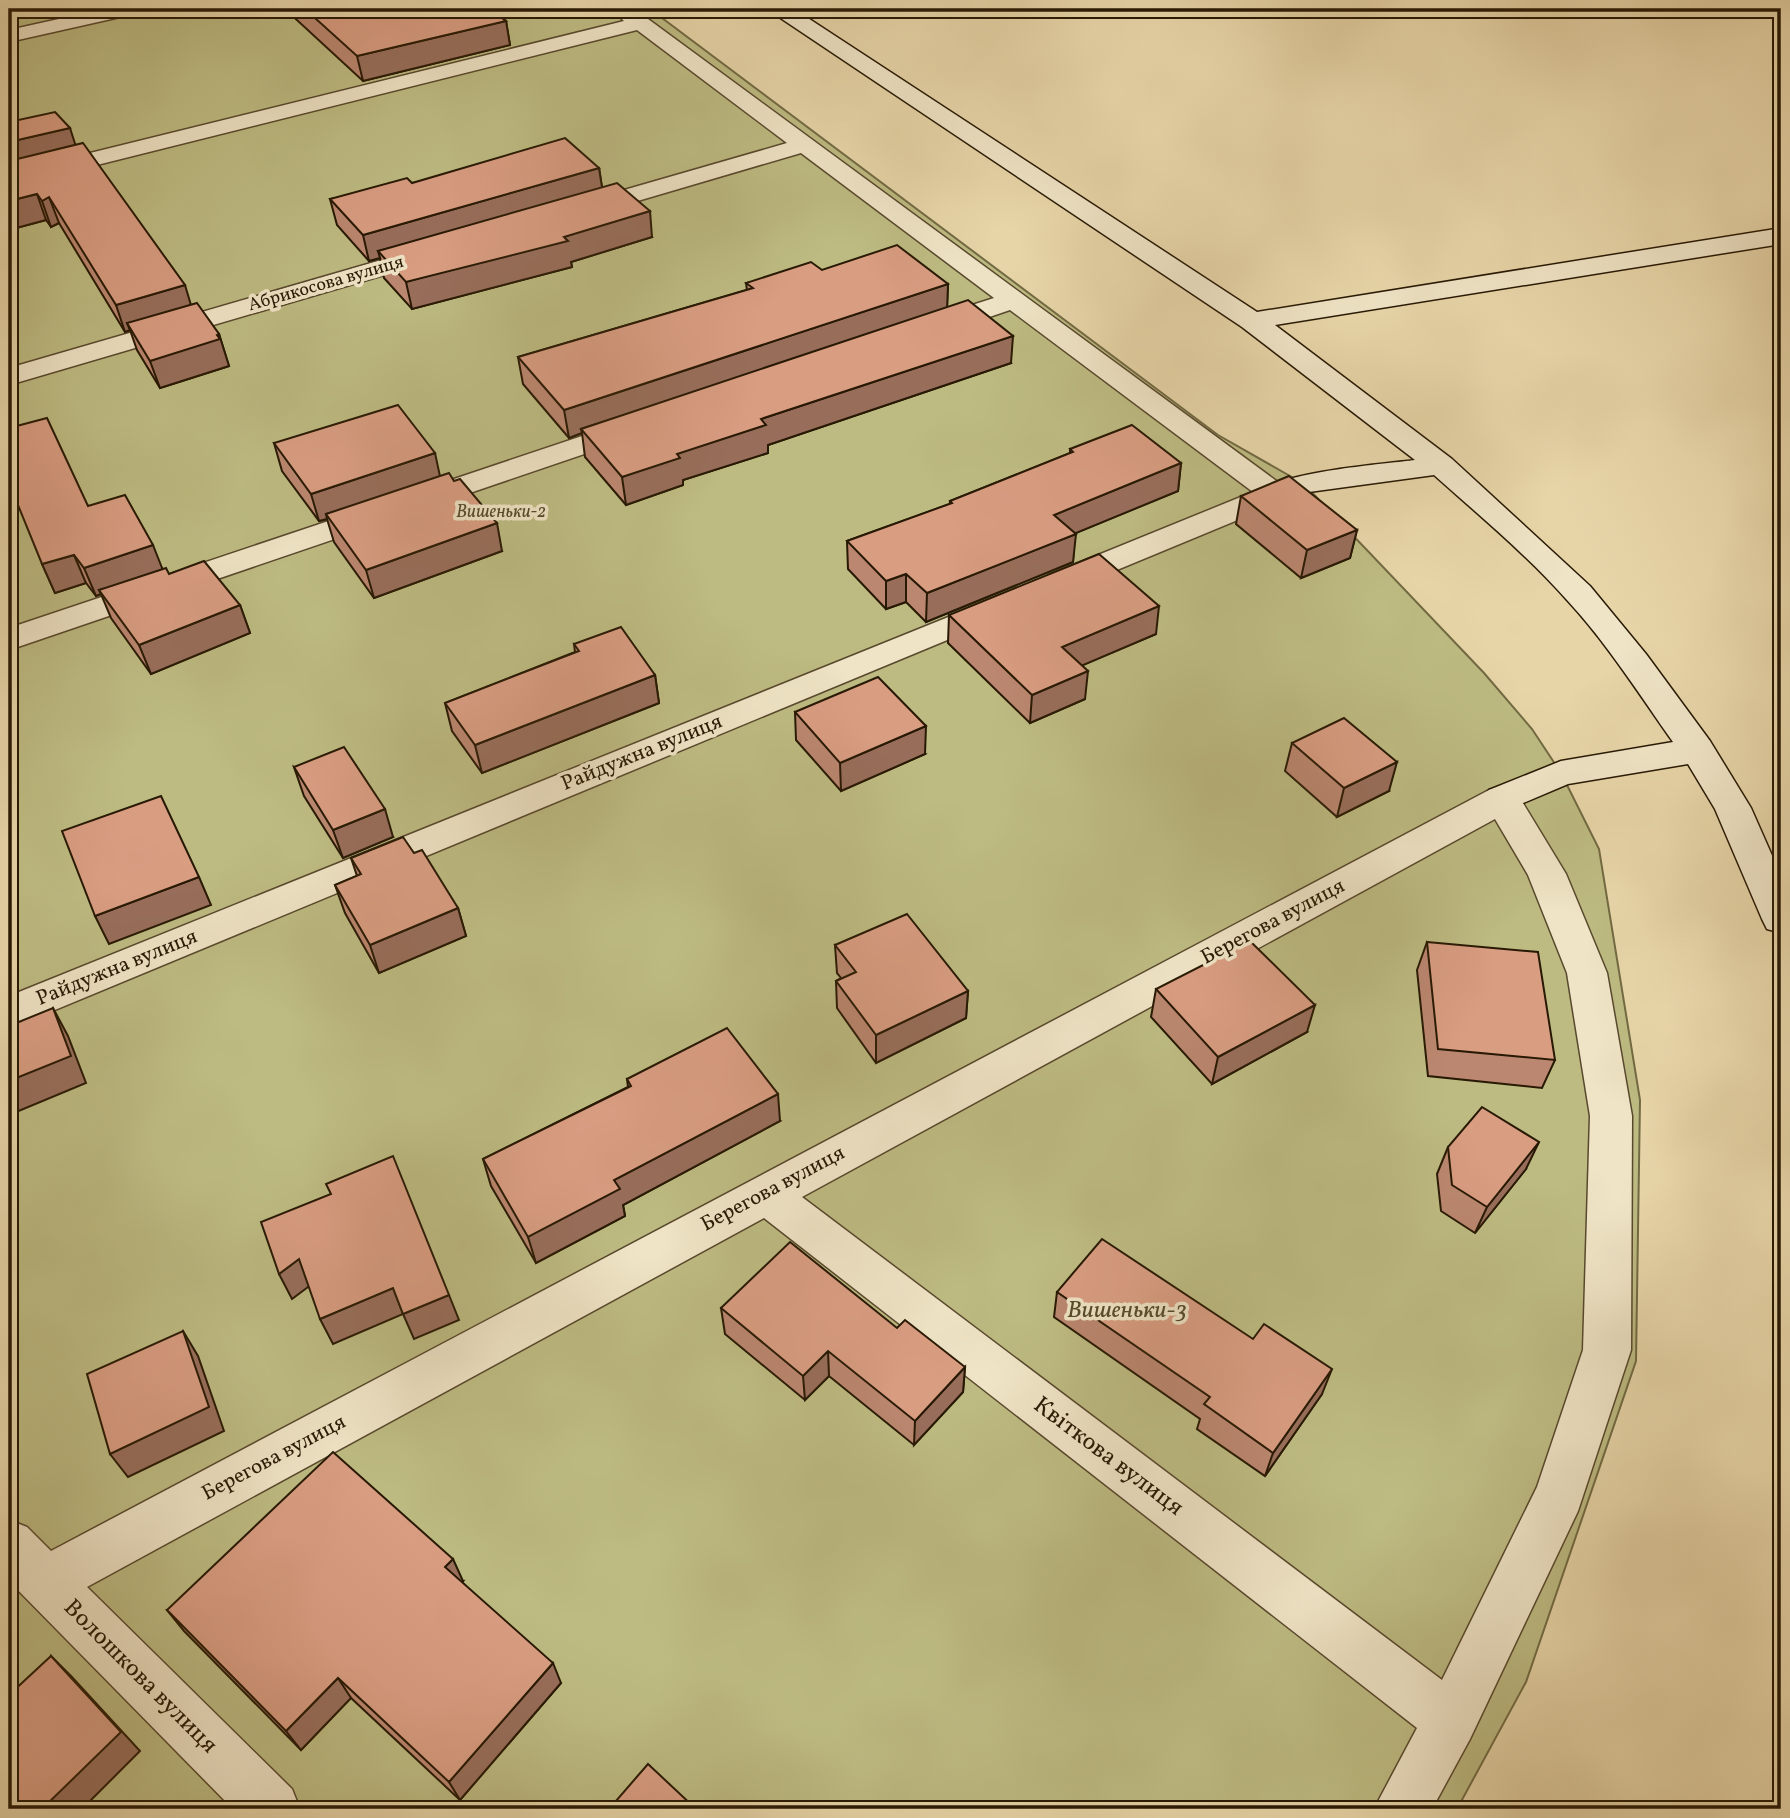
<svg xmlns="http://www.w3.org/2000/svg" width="1790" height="1818" font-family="Vollkorn,serif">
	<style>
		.green { fill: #bdbb82; stroke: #726a43; stroke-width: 2 }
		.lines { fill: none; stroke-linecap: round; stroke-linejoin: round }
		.street-casing { stroke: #58482d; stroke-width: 3 }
		.secondary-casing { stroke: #281904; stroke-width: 3 }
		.street { fill: #efe4c6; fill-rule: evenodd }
		.secondary { fill: #efe4c6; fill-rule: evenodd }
		.wall { fill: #bb8770; stroke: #281904; stroke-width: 2 }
		.shaded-wall { fill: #986e5b; stroke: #281904; stroke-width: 2 }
		.building { fill: #d99d82; stroke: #281904; stroke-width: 2 }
		.labels { text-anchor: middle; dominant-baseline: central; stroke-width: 7; stroke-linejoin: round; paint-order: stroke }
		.far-street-label { font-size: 18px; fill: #281904; stroke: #efe4c6 }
		.far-park-label { font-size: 18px; font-style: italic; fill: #554a2a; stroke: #efe4c6 }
		.street-label { font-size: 21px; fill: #281904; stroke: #efe4c6 }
		.near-park-label { font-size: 24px; font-style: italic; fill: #554a2a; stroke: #efe4c6 }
		.near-street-label { font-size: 24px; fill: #281904; stroke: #efe4c6 }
	</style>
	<rect width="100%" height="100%" fill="#e7d5a8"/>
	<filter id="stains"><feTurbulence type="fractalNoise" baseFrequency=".00286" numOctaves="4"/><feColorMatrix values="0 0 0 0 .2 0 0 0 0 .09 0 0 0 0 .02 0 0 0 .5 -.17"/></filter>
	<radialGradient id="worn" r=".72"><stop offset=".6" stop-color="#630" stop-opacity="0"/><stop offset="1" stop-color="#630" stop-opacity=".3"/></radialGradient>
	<!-- green -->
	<path class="green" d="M9,9H650L1218,435L1304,484L1484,673L1532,729L1561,773L1599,849L1640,1100L1636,1361L1526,1682L1457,1809H9Z"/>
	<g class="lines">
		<defs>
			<g id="street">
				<path d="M104,9H141L138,13L9,42V30Z"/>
				<path d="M612,9H635L648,19L1286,488L1290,494L1286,500L1071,589L1060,592L1049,589L1044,582L1049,575L1253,492L1010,310L942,333L932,335L922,333L918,327L922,321L994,298L801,153L590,215L581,217L572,215L569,210L572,205L787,143L637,30L9,187V173L624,21Z"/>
				<path d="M433,245L442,248L446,253L442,258L9,385V368Z"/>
				<path d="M633,419L643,422L648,428L643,434L9,650V628Z"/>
				<path d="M998,597L1010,600L1014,607L1010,614L9,1029V996Z"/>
				<path d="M1502,786L1515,790L1566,874L1607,973L1632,1116L1631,1350L1578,1511L1470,1739L1432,1809H1374L1417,1728L764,1218L87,1587L292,1789L300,1809H233L9,1581V1520L27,1527L51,1551L1489,790ZM1495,819L1528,875L1567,973L1590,1116L1583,1350L1537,1487L1442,1680L802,1197Z"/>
			</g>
			<path id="secondary" d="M770,9H794L1257,312L1781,228V244L1275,325L1452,459L1590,586L1646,654L1710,741L1751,808L1781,876V933L1767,929L1762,919L1715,809L1688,764L1568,784L1502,812L1489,808L1484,799L1489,790L1561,761L1673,742C1639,694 1607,643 1567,600C1527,555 1479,515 1434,475L1309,492L1275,503L1264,500L1260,494C1275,472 1385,464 1415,460L1242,327L773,13Z"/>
		</defs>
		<!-- street casing -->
		<use href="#street" class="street-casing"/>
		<!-- secondary casing -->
		<use href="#secondary" class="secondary-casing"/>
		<!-- street -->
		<use href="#street" class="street"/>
		<!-- secondary -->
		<use href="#secondary" class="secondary"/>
	</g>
	<!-- wall -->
	<g class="wall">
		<path d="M285,9H490L506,21L510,45L363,81Z"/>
		<path d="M9,122L76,145L191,305L219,334L229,366L160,388L137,350L130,330L125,332L59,223L51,227L46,220L9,230Z"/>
		<path d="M599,168L602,187L652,237L571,262L572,267L412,309L384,278L380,258L369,261L337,225L330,199L412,183Z"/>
		<path d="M822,270L948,284L947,307L1011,363L768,445V453L683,480V485L626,505L585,457L582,433L569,438L523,384L518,357L747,290L746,283Z"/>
		<path d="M274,443L440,476L502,551L374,598L334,542L327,519L319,521L282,471Z"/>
		<path d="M1070,449L1181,463L1178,491L1075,533L1073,562L926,622L906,602L886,609L848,569L847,541L950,504V501L1070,453Z"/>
		<path d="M1241,496L1357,530L1350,558L1301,578L1236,524Z"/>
		<path d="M88,506L169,574L240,605L250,633L151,674L111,618L101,594L96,596L86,583L55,593L42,564Z"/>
		<path d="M949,615L1156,634L1082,665L1085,699L1030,723L948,643Z"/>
		<path d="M574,644L655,675L659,703L482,773L452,731L445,703L575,652Z"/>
		<path d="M795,712L925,754L841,791L796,740Z"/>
		<path d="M1292,743L1389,791L1337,817L1285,771Z"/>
		<path d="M294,767L393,837L343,858L304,796Z"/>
		<path d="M414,853L458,908L466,936L379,973L345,913L335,885L357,876L351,858Z"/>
		<path d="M1427,942L1555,1060L1542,1088L1428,1076L1417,970Z"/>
		<path d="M835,945L968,991L966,1018L876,1063L837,1008L836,981L841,978L837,973Z"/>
		<path d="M1156,989L1307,1032L1212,1084L1151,1017Z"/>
		<path d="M627,1079L780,1121L623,1205L625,1216L536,1263L491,1186L483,1159L628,1087Z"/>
		<path d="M1448,1147L1526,1169L1475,1233L1441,1211L1437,1174Z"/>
		<path d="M1057,1292L1253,1339L1322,1394L1265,1476L1197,1429L1200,1419L1054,1317Z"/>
		<path d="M721,1308L897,1328L965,1367L963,1392L914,1445L829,1376L805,1400L725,1334Z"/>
		<path d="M463,1581L462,1582L561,1683L460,1800L351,1698L301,1750L184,1631L167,1610Z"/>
	</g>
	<!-- shaded-wall -->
	<g class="shaded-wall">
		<path d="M506,21L510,45L363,81L357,56Z"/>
		<path d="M70,128L78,153L9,170V142Z"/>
		<path d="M599,168L603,194L378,251L380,258L369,261L363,235Z"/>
		<path d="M37,194L46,220L9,230V201Z"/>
		<path d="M49,197L59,223L51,227L42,201Z"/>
		<path d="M650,211L652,237L571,262L572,267L412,309L406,282Z"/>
		<path d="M948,284L947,311L581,429L582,433L569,438L564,410Z"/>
		<path d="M185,285L193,312L127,323L130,330L125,332L116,305Z"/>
		<path d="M219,334L229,366L160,388L150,361Z"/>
		<path d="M1013,336L1011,363L768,445V453L683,480V485L626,505L622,477L761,419Z"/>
		<path d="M435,453L441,481L326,514L327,519L319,521L311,494Z"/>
		<path d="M1181,463L1178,491L1052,543L1054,515Z"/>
		<path d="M497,523L502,551L374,598L366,570Z"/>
		<path d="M1357,530L1350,558L1301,578L1307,550Z"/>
		<path d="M1076,534L1073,562L926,622L927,593Z"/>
		<path d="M153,545L164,573L99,590L101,594L96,596L84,568Z"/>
		<path d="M74,555L86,583L55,593L42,564Z"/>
		<path d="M906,574V602L886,609V581Z"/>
		<path d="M240,605L250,633L151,674L139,645Z"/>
		<path d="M1159,606L1156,634L1060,675L1062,647Z"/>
		<path d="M1088,671L1085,699L1030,723L1032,695Z"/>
		<path d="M655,675L659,703L482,773L475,745Z"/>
		<path d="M926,726L925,754L841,791L840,763Z"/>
		<path d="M1397,762L1389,791L1337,817L1344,788Z"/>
		<path d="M385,809L393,837L343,858L333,830Z"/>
		<path d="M199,877L211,905L109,944L95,916Z"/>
		<path d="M458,908L466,936L379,973L370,945Z"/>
		<path d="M968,991L966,1018L876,1063V1035Z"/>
		<path d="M1315,1005L1307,1032L1212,1084L1218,1057Z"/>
		<path d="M53,1008L68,1036L86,1083L9,1115V1081Z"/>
		<path d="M778,1094L780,1121L623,1205L625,1216L536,1263L528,1237L614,1180Z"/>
		<path d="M1539,1142L1526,1169L1475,1233L1487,1207Z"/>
		<path d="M299,1259L312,1284L292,1299L279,1274Z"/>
		<path d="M393,1288L403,1314L333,1344L320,1319Z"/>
		<path d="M449,1295L459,1320L414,1339L403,1314Z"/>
		<path d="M183,1331L198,1356L224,1431L128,1477L110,1454Z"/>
		<path d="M828,1351L829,1376L805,1400L803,1376Z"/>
		<path d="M965,1367L963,1392L914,1445L915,1421Z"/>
		<path d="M1332,1369L1322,1394L1265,1476L1273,1453Z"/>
		<path d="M453,1559L463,1581L456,1589L445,1567Z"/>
		<path d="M51,1656L71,1676L140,1751L82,1809H42Z"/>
		<path d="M553,1663L561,1683L460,1800L449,1782Z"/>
		<path d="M338,1678L351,1698L301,1750L286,1731Z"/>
	</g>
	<!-- building -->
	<g class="building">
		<path d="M305,9H490L506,21L357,56Z"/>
		<path d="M55,112L70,128L9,142V122Z"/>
		<path d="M565,138L599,168L363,235L330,199L407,178L412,183Z"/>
		<path d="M83,143L185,285L116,305L49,197L42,201L37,194L9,201V161Z"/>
		<path d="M617,183L650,211L564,237L568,241L406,282L378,251Z"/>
		<path d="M897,245L948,284L564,410L518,357L753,288L746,283L811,262L822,270Z"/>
		<path d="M968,300L1013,336L761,419L766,425L677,454L680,458L622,477L581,429Z"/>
		<path d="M197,303L219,334L217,335L220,339L150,361L127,323Z"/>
		<path d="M398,405L435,453L311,494L274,443Z"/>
		<path d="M47,418L88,506L125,495L153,545L84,568L74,555L42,564L9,483V428Z"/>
		<path d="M1132,425L1181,463L1054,515L1076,534L927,593L906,574L886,581L847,541L952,503L950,501L1073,452L1070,449Z"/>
		<path d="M449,473L454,481L460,479L497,523L366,570L326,514Z"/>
		<path d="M1289,476L1357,530L1307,550L1241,496Z"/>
		<path d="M1099,554L1159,606L1062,647L1088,671L1032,695L949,615Z"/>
		<path d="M204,561L240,605L139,645L99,590L166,568L169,574Z"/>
		<path d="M621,627L655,675L475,745L445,703L579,651L574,644Z"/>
		<path d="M878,677L926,726L840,763L795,712Z"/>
		<path d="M1344,718L1397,762L1344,788L1292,743Z"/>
		<path d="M344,747L385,809L333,830L294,767Z"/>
		<path d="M161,796L199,877L95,916L62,831Z"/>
		<path d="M403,837L414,853L422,850L458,908L370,945L335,885L361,874L351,858Z"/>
		<path d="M907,914L968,991L876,1035L836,981L856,972L835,945Z"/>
		<path d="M1250,941L1315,1005L1218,1057L1156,989Z"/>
		<path d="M1427,942L1538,952L1555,1060L1438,1049Z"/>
		<path d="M53,1008L71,1056L9,1081V1026Z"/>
		<path d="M727,1028L778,1094L614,1180L620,1189L528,1237L483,1159L631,1086L627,1079Z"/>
		<path d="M1482,1107L1539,1142L1487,1207L1452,1185L1448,1147Z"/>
		<path d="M393,1156L449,1295L403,1314L393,1288L320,1319L299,1259L279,1274L261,1222L331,1194L326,1184Z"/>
		<path d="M1102,1239L1253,1339L1264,1324L1332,1369L1273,1453L1204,1404L1210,1397L1057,1292Z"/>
		<path d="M790,1242L897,1328L905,1320L965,1367L915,1421L828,1351L803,1376L721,1308Z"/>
		<path d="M183,1331L209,1407L110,1454L87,1374Z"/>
		<path d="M333,1452L453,1559L445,1567L553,1663L449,1782L338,1678L286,1731L167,1610Z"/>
		<path d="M51,1656L121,1732L42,1809H9V1695Z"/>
		<path d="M648,1764L696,1809H609Z"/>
	</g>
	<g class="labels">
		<!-- far-street labels -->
		<g class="far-street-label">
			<text transform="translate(326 284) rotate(-16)">Абрикосова вулиця</text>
		</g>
		<!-- far-park labels -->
		<g class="far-park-label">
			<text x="501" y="512">Вишеньки-2</text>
		</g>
		<!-- street labels -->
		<g class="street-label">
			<text transform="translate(642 753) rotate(-22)">Райдужна вулиця</text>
			<text transform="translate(1273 922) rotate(-28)">Берегова вулиця</text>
			<text transform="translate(117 968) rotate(-22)">Райдужна вулиця</text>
			<text transform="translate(773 1189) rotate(-28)">Берегова вулиця</text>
			<text transform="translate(274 1458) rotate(-28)">Берегова вулиця</text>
		</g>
		<!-- near-park labels -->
		<g class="near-park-label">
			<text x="1127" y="1311">Вишеньки-3</text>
		</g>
		<!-- near-street labels -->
		<g class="near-street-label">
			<text transform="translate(1108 1457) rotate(37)">Квіткова вулиця</text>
			<text transform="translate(140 1677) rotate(45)">Волошкова вулиця</text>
		</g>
	</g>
	<!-- margin -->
	<rect width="1790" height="1818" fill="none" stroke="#e7d5a8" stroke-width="35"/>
	<rect x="10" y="10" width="1769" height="1797" fill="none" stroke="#281904" stroke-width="3.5"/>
	<rect x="18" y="18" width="1755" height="1783" fill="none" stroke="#281904" stroke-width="2"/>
	<rect width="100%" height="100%" filter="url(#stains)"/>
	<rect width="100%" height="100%" fill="url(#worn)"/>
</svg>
